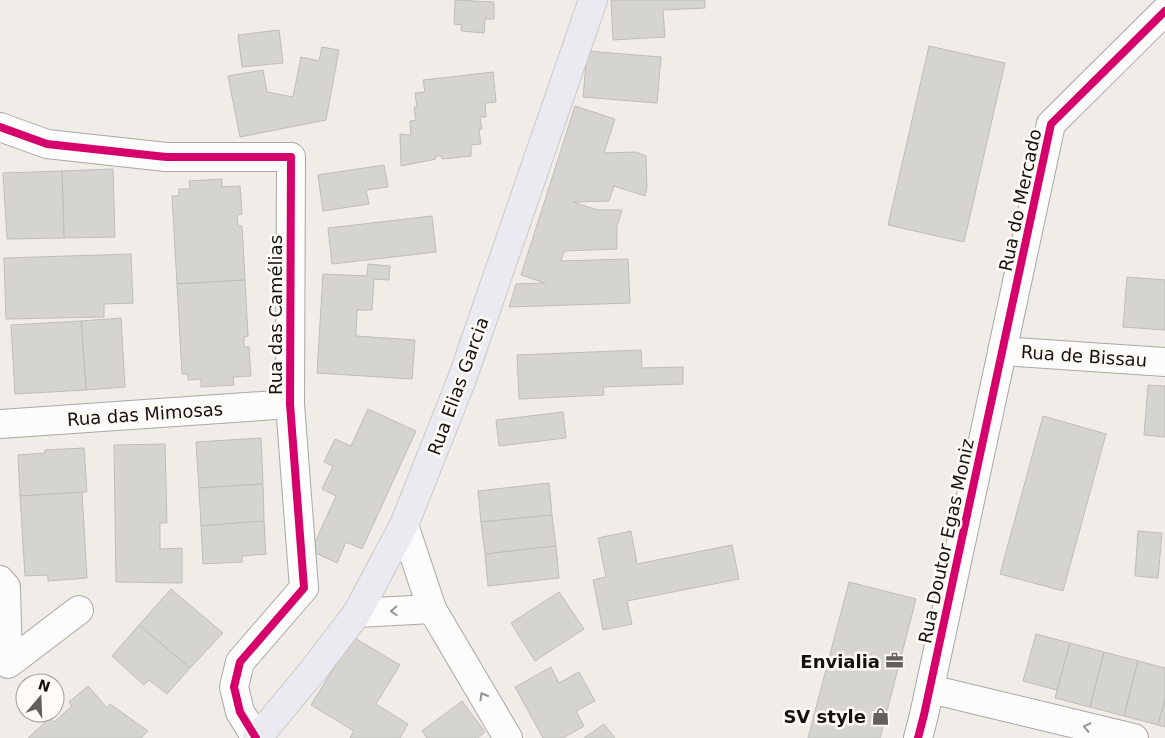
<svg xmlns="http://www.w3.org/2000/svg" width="1165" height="738" font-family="'DejaVu Sans',sans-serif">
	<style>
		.building { fill: #d6d4d0; stroke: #bfbdb9 }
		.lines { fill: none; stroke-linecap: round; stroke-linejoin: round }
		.minor-casing { stroke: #aaa8a4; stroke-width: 30 }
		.major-casing { stroke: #cbc9c7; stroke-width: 30 }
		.minor { stroke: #fdfcfc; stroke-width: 28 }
		.major { stroke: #eaeaf0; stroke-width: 28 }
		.cycleway-casing { stroke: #fefbf6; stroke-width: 11 }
		.cycleway { stroke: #d6006c; stroke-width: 8 }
		.oneway { stroke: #959392 }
		.labels { text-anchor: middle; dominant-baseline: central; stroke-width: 5; stroke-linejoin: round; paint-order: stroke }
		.street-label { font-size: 18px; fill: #151310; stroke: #fefbf6 }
		.poi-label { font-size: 18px; font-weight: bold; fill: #151310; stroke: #fefbf6; text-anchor: end }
	</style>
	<rect width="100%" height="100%" fill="#f0ede8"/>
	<!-- building -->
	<g class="building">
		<path d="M455,0L494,2V19H485L484,33L461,31L462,25L454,24Z"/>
		<path d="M611,0H705V8L663,10L665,37L613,40Z"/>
		<path d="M279,30L283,63L242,67L238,35Z"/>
		<path d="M929,46L1005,63L964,242L888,225Z"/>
		<path d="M322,47L339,50L326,120L240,137L228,76L263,70L267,92L293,97L301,57L319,61Z"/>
		<path d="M587,51L661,57L657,103L583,97Z"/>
		<path d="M493,72L496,102L485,103L486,117H480L482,129L479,130L481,144L471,145V156L442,159L441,156H435L436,159L401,166L400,134L411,135L410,121L416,120L414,107H417L415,93L425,92L423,80Z"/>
		<path d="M575,106L615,119L604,153L636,152L646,156L647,188L645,196L614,186L609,201L573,202L598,210H622L617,226V249L564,251L561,261L628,259L630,303L509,307L516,284L545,283L521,275Z"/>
		<path d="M384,165L388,187L366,190L369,204L323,211L318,175Z"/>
		<path d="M113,169L115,237L64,238L62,171Z"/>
		<path d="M62,171L64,238L7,239L3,173Z"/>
		<path d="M222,179V187L240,186L242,214L237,215L238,226H242L245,280L177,284L172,196H179V189H190L189,181Z"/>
		<path d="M432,216L436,252L332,264L328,228Z"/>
		<path d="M131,254L133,303L104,304V317L6,319L4,258Z"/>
		<path d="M368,264L390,266L389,280L374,279L372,310H357L356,336L415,340L412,379L317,373L323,274L367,276Z"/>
		<path d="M1127,277L1165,280V330L1123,327Z"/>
		<path d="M245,280L248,336L244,337V347H249L251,376L233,377L234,385L201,387V379L188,380V374H182L177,284Z"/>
		<path d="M121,318L125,387L86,390L81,321Z"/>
		<path d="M81,321L86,390L15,394L11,325Z"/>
		<path d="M641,350L642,368L683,367V384L603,387L604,395L519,399L517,355Z"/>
		<path d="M1148,385L1165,386V437L1144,435Z"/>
		<path d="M368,409L416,431L362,549L346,542L337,563L311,551L336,496L322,489L333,466L324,462L335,439L351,446Z"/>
		<path d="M563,412L566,438L499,446L496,420Z"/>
		<path d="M1043,416L1106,434L1063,591L1000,574Z"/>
		<path d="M261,438L263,484L199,488L196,442Z"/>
		<path d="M165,444L167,523H160V549L182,548V583L116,582L114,445Z"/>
		<path d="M84,448L87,492L20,496L18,455L45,453V450Z"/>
		<path d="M549,483L552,515L481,522L478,491Z"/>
		<path d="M263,484L264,521L201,526L199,488Z"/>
		<path d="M82,492L87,578L48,581V575L25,576L20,496Z"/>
		<path d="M552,515L556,546L485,554L481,522Z"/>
		<path d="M264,521L266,554L242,556V562L203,564L201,526Z"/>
		<path d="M631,531L637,564L732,545L739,579L627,601L632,624L603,630L593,580L606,577L598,538Z"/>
		<path d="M1138,531L1162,533L1158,578L1135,576Z"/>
		<path d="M556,546L559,578L488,586L485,554Z"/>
		<path d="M849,582L916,599L880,738H808Z"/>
		<path d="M171,589L223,633L190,668L139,625Z"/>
		<path d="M559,592L584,629L535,661L511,623Z"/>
		<path d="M139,625L190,668L167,694L149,680L144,685L112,656Z"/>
		<path d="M1036,634L1070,643L1057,690L1023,681Z"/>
		<path d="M353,637L400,665L376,704L408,724L400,738H350L354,731L311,705Z"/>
		<path d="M1070,643L1104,652L1090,707L1055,698Z"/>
		<path d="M1104,652L1138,661L1124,716L1090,707Z"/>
		<path d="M1138,661L1165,668V699L1158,725L1124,716Z"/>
		<path d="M551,667L559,683L579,672L595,701L576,711L584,726L563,738H543L515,687Z"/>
		<path d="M88,686L107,708L110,704L148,731L141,738H28L50,718L54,722L72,706L69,702Z"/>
		<path d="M1165,699V727L1158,725Z"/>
		<path d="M462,701L485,732L478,738H427L422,731Z"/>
		<path d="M604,724L615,738H584Z"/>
	</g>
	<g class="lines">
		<defs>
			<g id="minor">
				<path d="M0,127L47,144L166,157H291L290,404L304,588L240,662L234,687L240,712L256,738"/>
				<path d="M1002,351L1165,362"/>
				<path d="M0,424L290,404"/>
				<path d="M404,525L432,609L508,738"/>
				<path d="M0,580L6,587L8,664L79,610"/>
				<path d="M357,613L432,609"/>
				<path d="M930,689L1134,738"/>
				<path d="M918,738L924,715L1051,124L1165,11"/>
			</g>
			<path id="major" d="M257,738L312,672L357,613L404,525L462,379L593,0"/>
		</defs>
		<!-- minor casing -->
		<use href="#minor" class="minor-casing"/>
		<!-- major casing -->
		<use href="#major" class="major-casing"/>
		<!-- minor -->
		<use href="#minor" class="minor"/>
		<!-- major -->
		<use href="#major" class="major"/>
		<defs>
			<g id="cycleway">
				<path d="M0,127L47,144L166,157H291L290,404L304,588L240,662L234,687L240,712L256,738"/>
				<path d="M918,738L924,715L1051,124L1165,11"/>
			</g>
		</defs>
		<!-- cycleway casing -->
		<use href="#cycleway" class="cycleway-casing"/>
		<!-- cycleway -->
		<use href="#cycleway" class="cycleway"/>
	</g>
	<!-- one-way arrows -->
	<defs><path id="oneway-chevron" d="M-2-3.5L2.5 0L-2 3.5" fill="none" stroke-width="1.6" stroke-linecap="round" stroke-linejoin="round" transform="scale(1.25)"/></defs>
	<g class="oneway">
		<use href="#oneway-chevron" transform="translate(394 611) rotate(177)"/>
		<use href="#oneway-chevron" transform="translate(483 696) rotate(-120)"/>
		<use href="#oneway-chevron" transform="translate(1087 727) rotate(-167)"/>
	</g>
	<!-- icons -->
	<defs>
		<symbol id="office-bare" viewBox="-9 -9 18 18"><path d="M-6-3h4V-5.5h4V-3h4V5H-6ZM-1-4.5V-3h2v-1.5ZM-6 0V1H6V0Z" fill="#625f5c" stroke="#fefbf6" stroke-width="2.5" paint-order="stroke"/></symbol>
		<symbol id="shop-bare" viewBox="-9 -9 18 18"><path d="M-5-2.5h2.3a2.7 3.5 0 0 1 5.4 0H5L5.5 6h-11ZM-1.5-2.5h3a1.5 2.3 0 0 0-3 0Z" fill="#625f5c" stroke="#fefbf6" stroke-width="2.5" paint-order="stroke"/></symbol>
	</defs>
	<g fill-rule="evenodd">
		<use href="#office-bare" x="882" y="648" width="25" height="25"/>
		<use href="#shop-bare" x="868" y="704" width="25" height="25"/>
	</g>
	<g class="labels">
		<!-- street labels -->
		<g class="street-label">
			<text transform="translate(1020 200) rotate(-78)">Rua do Mercado</text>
			<text transform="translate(275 315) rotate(-90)">Rua das Camélias</text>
			<text transform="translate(1084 356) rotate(4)">Rua de Bissau</text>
			<text transform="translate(458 386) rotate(-70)">Rua Elias Garcia</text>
			<text transform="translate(145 414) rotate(-4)">Rua das Mimosas</text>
			<text transform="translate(946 541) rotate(-78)">Rua Doutor Egas Moniz</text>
		</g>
		<!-- poi labels -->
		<g class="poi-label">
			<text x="880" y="661">Envialia</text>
			<text x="866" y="716">SV style</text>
		</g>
	</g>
	<!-- north arrow -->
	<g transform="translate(40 698) rotate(19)"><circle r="24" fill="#fefbf6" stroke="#a19e9a"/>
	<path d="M0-4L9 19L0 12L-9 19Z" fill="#625f5c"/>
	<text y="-8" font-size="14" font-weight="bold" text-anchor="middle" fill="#151310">N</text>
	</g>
</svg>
